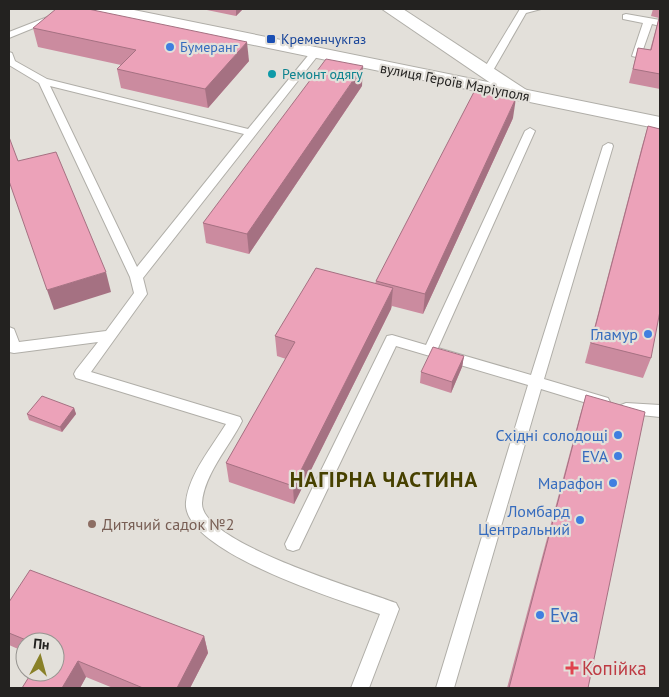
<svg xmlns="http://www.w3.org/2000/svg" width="669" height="697" font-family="'PT Sans',sans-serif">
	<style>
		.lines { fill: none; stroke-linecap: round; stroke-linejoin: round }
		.lane-casing { stroke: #b0aea8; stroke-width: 2 }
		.street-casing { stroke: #b0aea8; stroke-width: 2 }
		.secondary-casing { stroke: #b0aea8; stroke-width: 2 }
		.lane { fill: #fff; fill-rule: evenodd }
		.street { fill: #fff; fill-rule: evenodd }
		.secondary { fill: #fff; fill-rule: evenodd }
		.wall { fill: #cb8b9f }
		.shaded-wall { fill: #a57182 }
		.building { fill: #eca2b9; stroke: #a57182 }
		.transit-dot { fill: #1a4fb4; stroke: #e3e0da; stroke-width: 2 }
		.shop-dot { fill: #3f7fe0; stroke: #e3e0da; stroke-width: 2 }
		.culture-dot { fill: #0f9aa8; stroke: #e3e0da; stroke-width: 2 }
		.education-dot { fill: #8d6e63; stroke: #e3e0da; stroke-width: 2 }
		.health-dot { fill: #e0444e; stroke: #e3e0da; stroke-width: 2 }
		.labels { text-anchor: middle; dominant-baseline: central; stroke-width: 4.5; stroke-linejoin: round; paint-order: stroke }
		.far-transit-label { font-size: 14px; fill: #164399; stroke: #e3e0da; text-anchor: start }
		.far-shop-label { font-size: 14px; fill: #366cbe; stroke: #e3e0da; text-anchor: start }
		.far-culture-label { font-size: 14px; fill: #0d838f; stroke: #e3e0da; text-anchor: start }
		.far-street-label { font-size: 14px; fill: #232220; stroke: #e3e0da }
		.shop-label { font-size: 16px; fill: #366cbe; stroke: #e3e0da; text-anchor: end }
		.education-label { font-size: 16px; fill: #785e54; stroke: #e3e0da; text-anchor: start }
		.near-shop-label { font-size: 19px; fill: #366cbe; stroke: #e3e0da; text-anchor: start }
		.near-health-label { font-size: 19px; fill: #be3a42; stroke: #e3e0da; text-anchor: start }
		.district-label { font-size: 21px; font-weight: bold; letter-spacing: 1px; fill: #474100; stroke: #e3e0da }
	</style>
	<rect width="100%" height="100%" fill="#e3e0da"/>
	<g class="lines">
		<defs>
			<g id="lane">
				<path d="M520,9H541L526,13L491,74H483L482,72Z"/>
				<path d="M626,14L660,20V26L652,24L640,58L632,56L643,23L623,19V15Z"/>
				<path d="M50,16L58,18L9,38V32Z"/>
				<path d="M9,52L12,53L15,61L47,79L248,129L311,52L319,54L143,278L147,294L91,372L240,417L242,421C230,446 204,474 202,503C200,543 363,590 396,603L399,609L369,688H351L380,614C341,601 181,551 186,502C189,474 212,447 226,424L76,378L74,374L76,370L98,342L14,353L9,352V327L14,329L19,342L106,331L134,293L130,277L39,83L9,65ZM50,86L244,134L137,267Z"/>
				<path d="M530,128L535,131L438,348L531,375L603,146L608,143L612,144L613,146L544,379L608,398L610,402L608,406L603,408L541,389L454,688H436L528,385L396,346L299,549L293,551L287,549L285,544L387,336L392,335L426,345L525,131Z"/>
				<path d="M626,403L660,405V417L621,413L619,409L621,405Z"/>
			</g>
			<path id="street" d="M382,9H403L528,91L531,95L528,99L521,101L514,99Z"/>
			<path id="secondary" d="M95,9H129L660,117V129L104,14L98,13Z"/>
		</defs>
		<!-- lane casing -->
		<use href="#lane" class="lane-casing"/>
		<!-- street casing -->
		<use href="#street" class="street-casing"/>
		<!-- secondary casing -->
		<use href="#secondary" class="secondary-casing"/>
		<!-- lane -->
		<use href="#lane" class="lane"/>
		<!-- street -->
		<use href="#street" class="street"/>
		<!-- secondary -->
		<use href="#secondary" class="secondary"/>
	</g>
	<!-- wall -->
	<g class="wall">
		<path d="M202,9H243L236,16Z"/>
		<path d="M653,9H660V89L629,83L638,48L650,50L659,18L651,16Z"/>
		<path d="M33,28L249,61L208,108L121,88L117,69L121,65L38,47Z"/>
		<path d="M362,86L249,254L206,243L203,223Z"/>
		<path d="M513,118L423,314L392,306L391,309L294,504L229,482L226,463L286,359L277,356L275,336L375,284L376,281Z"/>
		<path d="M648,126L651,358L643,378L585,363L642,146Z"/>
		<path d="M464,356L462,367L451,393L420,383L421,372Z"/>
		<path d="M586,395L588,688H507L580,415Z"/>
		<path d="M74,408L76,414L62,432L29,420L27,414Z"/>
		<path d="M9,602L204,636L208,653L190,688H113L86,677L80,688H22L55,642H25V652L9,645Z"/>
	</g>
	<!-- shaded-wall -->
	<g class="shaded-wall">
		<path d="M236,9H243L236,16Z"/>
		<path d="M247,42L249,61L208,108L205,89Z"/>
		<path d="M363,66L362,86L249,254L247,234Z"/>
		<path d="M516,98L513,118L423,314L425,294Z"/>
		<path d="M106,272L111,292L54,310L47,290Z"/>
		<path d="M393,288L391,309L294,504L293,486Z"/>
		<path d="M464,356L462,367L451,393L452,382Z"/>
		<path d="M74,408L76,414L62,432L60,427Z"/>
		<path d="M204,636L208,653L190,688H177Z"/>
		<path d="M78,661L86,677L80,688H62Z"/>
	</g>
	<!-- building -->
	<g class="building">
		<path d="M56,9H88L247,42L205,89L117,69L136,50L33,28Z"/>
		<path d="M660,14V74L633,69L638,48L651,50Z"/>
		<path d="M326,59L363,66L247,234L203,223Z"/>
		<path d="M475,90L516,98L425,294L376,281Z"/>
		<path d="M648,126L660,129V311L651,358L591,343Z"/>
		<path d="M9,137L18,161L56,152L106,272L47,290L9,181Z"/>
		<path d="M316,268L393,288L293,486L226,463L295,342L275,336Z"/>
		<path d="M433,347L464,356L452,382L421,372Z"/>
		<path d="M586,395L645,412L588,688H509Z"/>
		<path d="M42,396L74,408L60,427L27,414Z"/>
		<path d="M30,570L204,636L177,688H143L78,661L62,688H22L32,672H55V642H31L9,633V602Z"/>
	</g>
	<!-- markers -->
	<rect class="transit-dot" x="266" y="34" width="10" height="10" rx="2.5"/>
	<g class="shop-dot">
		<circle cx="170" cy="47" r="5"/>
		<circle cx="648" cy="334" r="5"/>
		<circle cx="618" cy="435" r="5"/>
		<circle cx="618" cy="456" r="5"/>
		<circle cx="613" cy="483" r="5"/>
		<circle cx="580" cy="520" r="5"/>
		<circle cx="540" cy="615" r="5"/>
	</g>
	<circle class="culture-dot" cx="272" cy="74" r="5"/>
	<circle class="education-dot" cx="92" cy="524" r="5"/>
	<path class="health-dot" d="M569.5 660.5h5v5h5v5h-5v5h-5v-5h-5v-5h5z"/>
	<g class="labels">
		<!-- far-transit labels -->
		<g class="far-transit-label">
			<text x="281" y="39">Кременчукгаз</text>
		</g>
		<!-- far-shop labels -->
		<g class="far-shop-label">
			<text x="180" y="47">Бумеранг</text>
		</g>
		<!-- far-culture labels -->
		<g class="far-culture-label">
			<text x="282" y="74">Ремонт одягу</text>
		</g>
		<!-- far-street labels -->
		<g class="far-street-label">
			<text transform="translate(455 82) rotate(11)">вулиця Героїв Маріуполя</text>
		</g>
		<!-- shop labels -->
		<g class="shop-label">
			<text x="638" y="334">Гламур</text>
			<text x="608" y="435">Східні солодощі</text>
			<text x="608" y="456">EVA</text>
			<text x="603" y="483">Марафон</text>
			<text x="570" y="511">Ломбард<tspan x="570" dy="18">Центральний</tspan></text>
		</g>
		<!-- education labels -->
		<g class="education-label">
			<text x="102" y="524">Дитячий садок №2</text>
		</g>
		<!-- near-shop labels -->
		<g class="near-shop-label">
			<text x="550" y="615">Eva</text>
		</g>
		<!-- near-health labels -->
		<g class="near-health-label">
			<text x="582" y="668">Копійка</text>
		</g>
		<!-- district labels -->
		<g class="district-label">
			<text x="384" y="479">НАГІРНА ЧАСТИНА</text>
		</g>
	</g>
	<!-- border -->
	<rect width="669" height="697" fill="none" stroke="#232220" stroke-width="20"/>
	<!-- north arrow -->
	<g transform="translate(40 657) rotate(6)"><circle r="24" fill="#e3e0da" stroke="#969490"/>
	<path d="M0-4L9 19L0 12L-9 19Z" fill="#898128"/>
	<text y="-8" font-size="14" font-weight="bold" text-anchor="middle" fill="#232220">Пн</text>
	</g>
</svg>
